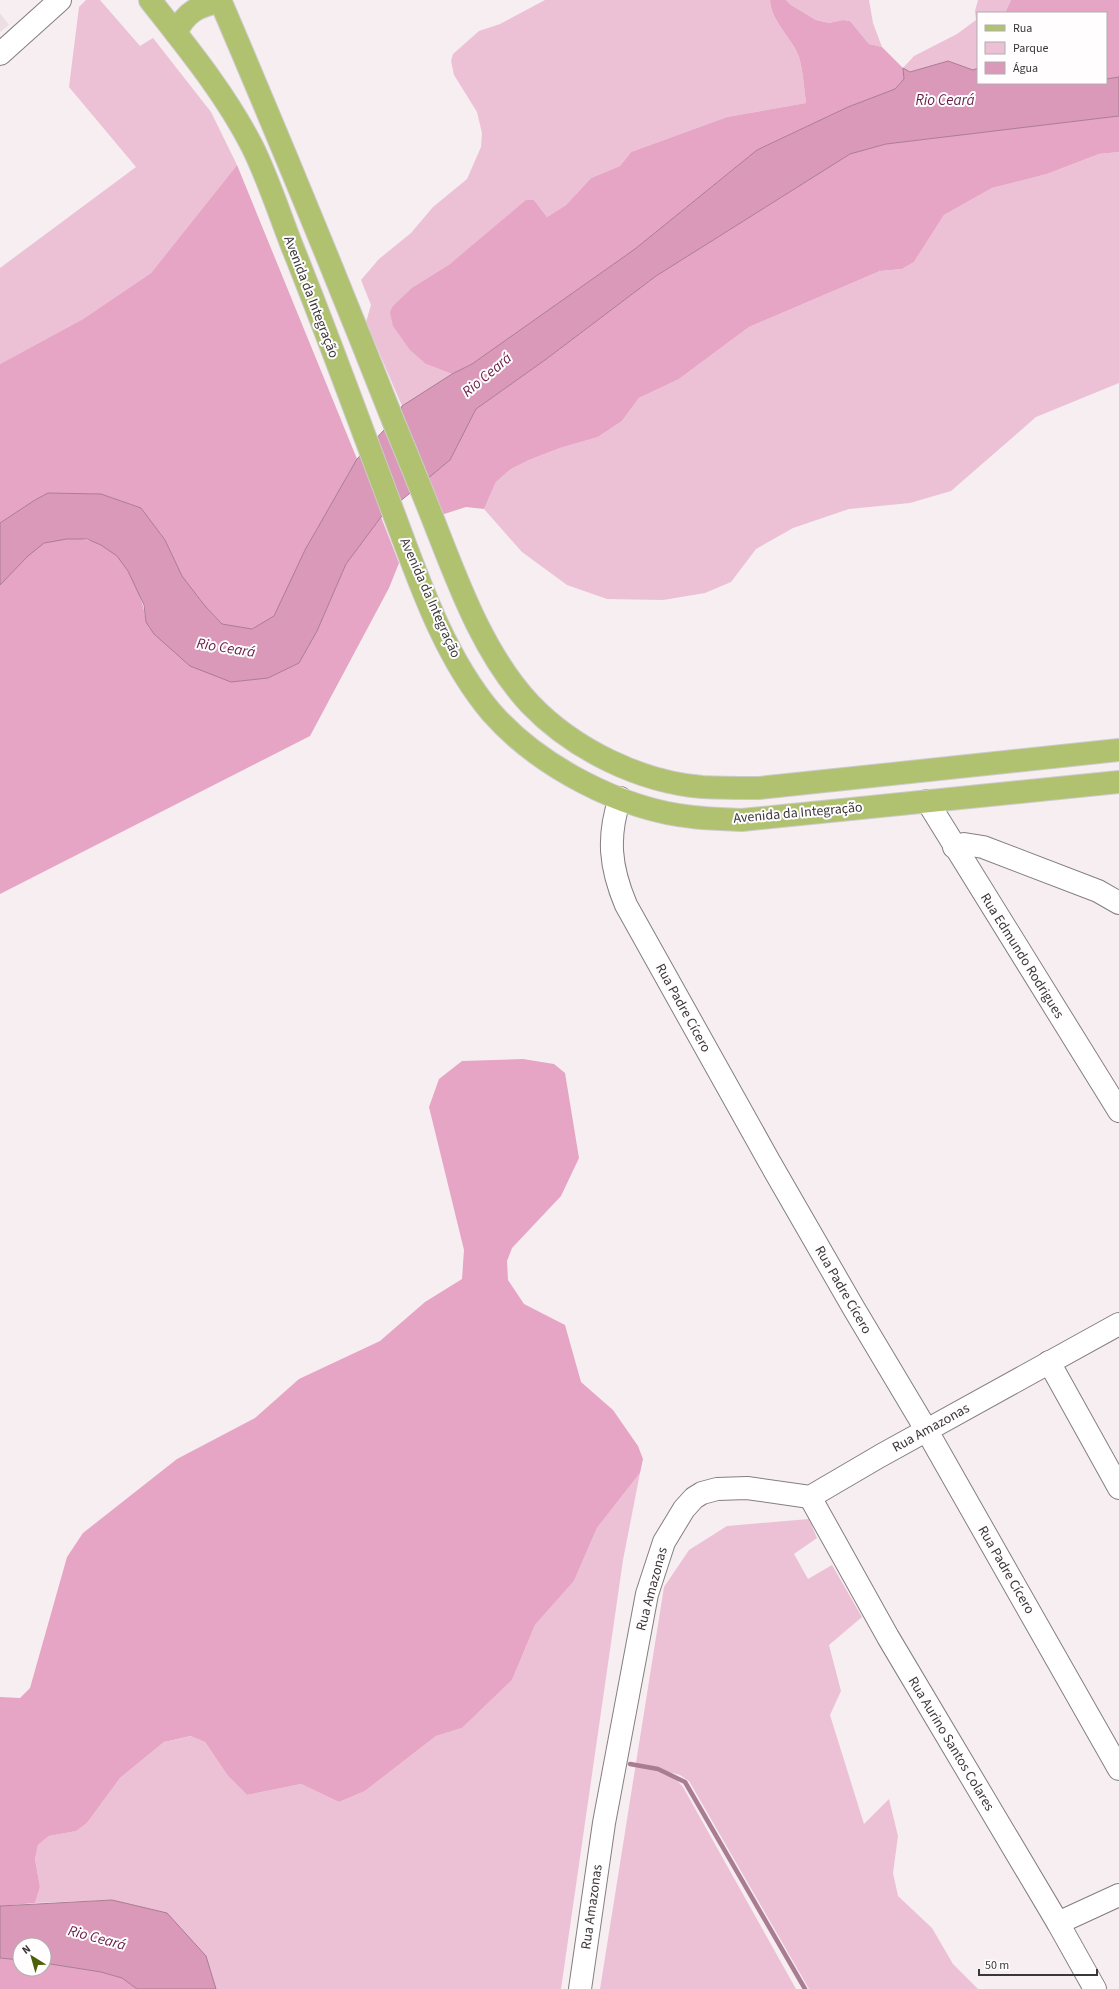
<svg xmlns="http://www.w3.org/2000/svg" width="1119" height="1989" font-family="'Source Sans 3',sans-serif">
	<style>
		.built { fill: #eddee4 }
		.green { fill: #edc1d5 }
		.forest { fill: #e6a5c4 }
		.water { fill: #da99b8; stroke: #aa7c92 }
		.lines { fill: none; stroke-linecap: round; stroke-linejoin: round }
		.stream { stroke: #aa7c92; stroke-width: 4.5 }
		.minor-casing { stroke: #857e81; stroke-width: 24 }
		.major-casing { stroke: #cccbcb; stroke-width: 24 }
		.minor { stroke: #fff; stroke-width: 22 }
		.major { stroke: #b0c270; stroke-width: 22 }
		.labels { text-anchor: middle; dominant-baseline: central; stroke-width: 4; stroke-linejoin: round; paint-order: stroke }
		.street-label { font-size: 14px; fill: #3a3738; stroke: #fffdfe }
		.water-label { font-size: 15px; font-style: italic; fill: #691e49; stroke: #fffdfe }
	</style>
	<rect width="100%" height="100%" fill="#f6eef1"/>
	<!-- built -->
	<path class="built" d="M0,13L9,25L0,32Z"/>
	<!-- green -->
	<g class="green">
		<path d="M86,0H100L140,46L153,38L211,112L237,165L151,273L83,319L0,364V268L136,167L69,87L79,7Z"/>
		<path d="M545,0H770C771,22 793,39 799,57C803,71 804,88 806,103L727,117L631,152L620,166L591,178L566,205L547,217L534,200L450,264L413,287L426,364L452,374L402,406L366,322L371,305L361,280L379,259L411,233L433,207L467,179L481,147L482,133L477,112L454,75L451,61L453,54L479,31L500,24Z"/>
		<path d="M786,0H869L873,23L882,47L869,44L850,21L843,20L829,23L816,20L791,5Z"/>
		<path d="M978,0H1011L1005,13H978V68L973,70L948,61L910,72L903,68L914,56L957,34L976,20L975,11Z"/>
		<path d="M1119,152V383L1036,417L951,491L910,503L849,509L793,528L756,549L731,582L705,593L663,600L607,599L567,585L522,552L484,509L496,482L511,469L529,460L560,448L598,437L622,421L639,398L679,379L749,327L880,271L902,269L914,262L944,215L992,188L1047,174L1099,154Z"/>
		<path d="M640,1473L623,1560L561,1989H216L206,1956L112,1900L35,1903L40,1887L35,1859L38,1845L49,1836L75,1831L87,1823L120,1778L164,1742L192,1736L205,1742L228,1776L247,1795L301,1784L339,1802L365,1791L436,1736L462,1728L512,1680L535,1625L574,1581L597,1528Z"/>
		<path d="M809,1519L817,1538L794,1554L808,1579L832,1565L862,1617L829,1645L841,1691L830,1715L864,1824L889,1799L898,1836L893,1873L898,1896L932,1928L953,1964L978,1989H809L689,1781L680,1775L661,1770L675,1778L683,1787L796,1989H600L664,1587L689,1550L727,1526Z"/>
	</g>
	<!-- forest -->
	<g class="forest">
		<path d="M770,0H786L791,5L816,20L829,23L843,20L850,21L869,44L882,47L903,68L904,79L895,89L848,107L757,150L635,249L472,364L452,374L426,364L410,350L393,326L390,312L393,306L413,287L450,264L526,200H534L547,217L566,205L591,178L620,166L631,152L727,117L806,103C804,88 803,71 799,57C793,39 771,22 770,0Z"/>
		<path d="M1011,0H1119V77L1106,79V13H1005Z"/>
		<path d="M1119,116V152L1099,154L1047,174L992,188L944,215L914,262L902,269L880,271L749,327L679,379L639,398L622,421L598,437L560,448L529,460L511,469L496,482L484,509L466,507L441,515L428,477L450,460L476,409L545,360L656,276L850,154L886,144Z"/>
		<path d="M237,165L357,459L305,550L274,617L251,629L222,624L205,606L182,576L165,540L141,508L101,494L48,493L35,500L0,523V364L83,319L151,273Z"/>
		<path d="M381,517L399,563L389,588L310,736L0,894V585C11,574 32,548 45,543C67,534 100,538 117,556C132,571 144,602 146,622L231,682L268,678L299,663L317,631L346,564Z"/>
		<path d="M523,1059L554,1064L565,1073L579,1158L561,1196L512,1248L507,1261L508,1280L524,1304L565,1325L581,1382L613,1410L638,1446L643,1459L640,1473L597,1528L574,1581L535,1625L512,1680L462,1728L436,1736L365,1791L339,1802L301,1784L247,1795L228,1776L205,1742L191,1736L164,1742L120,1778L87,1823L76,1831L49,1836L38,1845L35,1859L40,1887L35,1903L0,1906V1697L20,1698L30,1688L67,1557L83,1533L177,1459L255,1418L299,1379L380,1341L425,1302L462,1279L464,1250L429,1107L439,1079L462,1061Z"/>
		<path d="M0,1958L20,1960V1969H44V1963L101,1972L122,1978L137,1989H0Z"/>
	</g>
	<!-- water -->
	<g class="water">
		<path d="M948,61L973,70L978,68V83H1106V79L1119,77V116L886,144L850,154L656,276L545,360L476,409L450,460L381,517L346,564L317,631L299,663L268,678L231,682L190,666L154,634L146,622L144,605L128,571L117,556L101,545L87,539H67L44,543L28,556L0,585V523L35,500L48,493L101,494L141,508L165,540L182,576L205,606L222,624L252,629L274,616L305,550L357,459L398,415L402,406L452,374L472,364L635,249L757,150L848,107L895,89L904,79L903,68L910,72Z"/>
		<path d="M112,1900L167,1913L206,1956L216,1989H137L122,1978L101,1972L44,1963V1945H20V1960L0,1958V1906Z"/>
	</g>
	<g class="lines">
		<!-- stream -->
		<path class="stream" d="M630,1764L658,1769L685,1782L805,1989"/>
		<defs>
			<g id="minor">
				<path d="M0,54L60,0"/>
				<path d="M620,798C607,837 610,867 626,905L769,1161L853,1307L927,1431L1119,1769"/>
				<path d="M927,801L1119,1111"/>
				<path d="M954,847L964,844L983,847L1098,891L1119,903"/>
				<path d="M1049,1362L1119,1488"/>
				<path d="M810,1497L888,1637L1058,1923L1095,1989"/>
				<path d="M1058,1923L1119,1895"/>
				<path d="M580,1989L604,1823L647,1594L664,1542L684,1509L694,1498L702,1493L717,1489L747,1488L810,1497L880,1456L1119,1324"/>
			</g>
			<g id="major">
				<path d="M150,0C186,46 225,93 252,146C268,178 279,213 292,246C327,333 359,421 392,509C418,578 443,655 491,712C538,766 622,810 693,817C709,819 726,819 742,820L1119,782"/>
				<path d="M220,0C280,140 338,281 394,423C409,459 424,496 438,532C461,591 486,657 530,704C573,749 640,782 702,787C721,788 740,788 759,788L1119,750"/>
				<path d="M176,33C186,11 199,6 221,1"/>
			</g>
		</defs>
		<!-- minor casing -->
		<use href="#minor" class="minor-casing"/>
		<!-- major casing -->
		<use href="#major" class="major-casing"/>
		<!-- minor -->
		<use href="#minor" class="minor"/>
		<!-- major -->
		<use href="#major" class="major"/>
	</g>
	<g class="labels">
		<!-- street labels -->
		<g class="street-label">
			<text transform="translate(311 297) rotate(69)">Avenida da Integração</text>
			<text transform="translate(430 598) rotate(66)">Avenida da Integração</text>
			<text transform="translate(798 813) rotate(-5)">Avenida da Integração</text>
			<text transform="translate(1022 956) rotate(58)">Rua Edmundo Rodrigues</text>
			<text transform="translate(683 1008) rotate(61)">Rua Padre Cícero</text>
			<text transform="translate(843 1290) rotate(60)">Rua Padre Cícero</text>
			<text transform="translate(931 1428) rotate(-29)">Rua Amazonas</text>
			<text transform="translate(1006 1570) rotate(60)">Rua Padre Cícero</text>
			<text transform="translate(652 1589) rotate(-75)">Rua Amazonas</text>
			<text transform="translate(951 1744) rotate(59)">Rua Aurino Santos Colares</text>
			<text transform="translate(592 1907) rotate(-82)">Rua Amazonas</text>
		</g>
		<!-- water labels -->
		<g class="water-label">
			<text x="945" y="100">Rio Ceará</text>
			<text transform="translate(487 375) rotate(-40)">Rio Ceará</text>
			<text transform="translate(226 648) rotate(9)">Rio Ceará</text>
			<text transform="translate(97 1938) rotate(15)">Rio Ceará</text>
		</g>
	</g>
	<!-- legend -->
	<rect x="977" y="12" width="130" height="72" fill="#fffdfe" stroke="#b0aeaf"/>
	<rect x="985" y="25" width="20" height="6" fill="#b0c270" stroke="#b0aeaf"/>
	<text x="1013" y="32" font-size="12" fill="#3a3738">Rua</text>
	<rect x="985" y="42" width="20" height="12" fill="#edc1d5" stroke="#b0aeaf"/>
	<text x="1013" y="52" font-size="12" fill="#3a3738">Parque</text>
	<rect x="985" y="62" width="20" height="12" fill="#da99b8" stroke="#b0aeaf"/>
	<text x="1013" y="72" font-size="12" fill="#3a3738">Água</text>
	<!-- north arrow -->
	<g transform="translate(32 1957) rotate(323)"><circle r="19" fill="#fffdfe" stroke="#b0aeaf"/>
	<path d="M0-3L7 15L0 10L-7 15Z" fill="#4c6007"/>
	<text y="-6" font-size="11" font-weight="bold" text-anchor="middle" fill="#3a3738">N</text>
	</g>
	<!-- scale -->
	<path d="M979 1969v6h118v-6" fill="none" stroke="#3a3738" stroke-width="2"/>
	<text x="985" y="1969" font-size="12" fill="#3a3738" stroke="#fffdfe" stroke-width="3" paint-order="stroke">50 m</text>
</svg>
